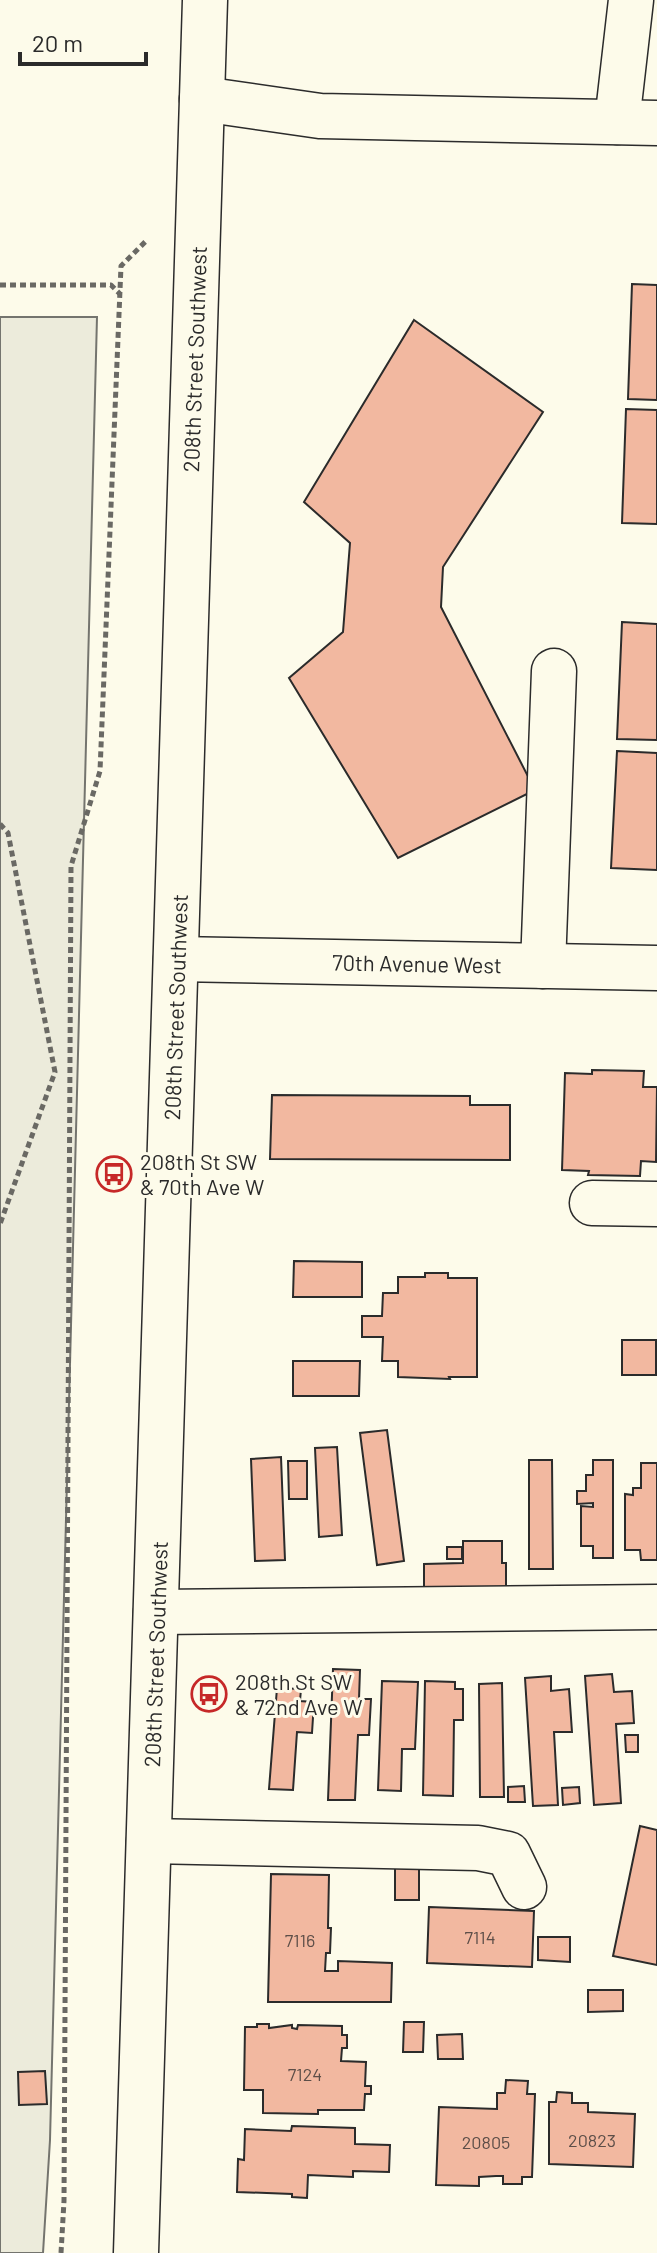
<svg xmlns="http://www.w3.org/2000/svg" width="657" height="2253" font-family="Barlow,sans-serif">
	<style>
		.green { fill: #ecebdb; stroke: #74746e; stroke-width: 2 }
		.building { fill: #f2b8a0; stroke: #2b2b2b; stroke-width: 2 }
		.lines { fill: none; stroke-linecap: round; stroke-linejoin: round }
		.minor-casing { stroke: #2b2b2b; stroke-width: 47 }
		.path { stroke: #6a6964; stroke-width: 5; stroke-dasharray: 6 4; stroke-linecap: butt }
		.minor { stroke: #fdfbea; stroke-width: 44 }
		.labels { text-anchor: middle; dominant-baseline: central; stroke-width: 6; stroke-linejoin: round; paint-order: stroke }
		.number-label { font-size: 18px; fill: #5d4e48 }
		.street-label { font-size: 22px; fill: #2b2b2b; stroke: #fdfbea }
		.poi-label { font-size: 22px; fill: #2b2b2b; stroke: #fdfbea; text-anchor: start }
	</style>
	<rect width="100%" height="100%" fill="#fdfbea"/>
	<!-- green -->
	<path class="green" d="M0,317H97L50,2140L43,2253H0Z"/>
	<!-- building -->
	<g class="building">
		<path d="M632,284L657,285V400L628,399Z"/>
		<path d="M414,320L543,412L443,567L441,607L535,790L398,858L289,678L343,632L350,543L304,502Z"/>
		<path d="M626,409L657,410V524L622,523Z"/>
		<path d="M622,622L657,624V740L617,739Z"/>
		<path d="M617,751L657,753V870L611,868Z"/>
		<path d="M592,1070L644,1071L643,1087H657L656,1162L641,1161L640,1176L588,1175L589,1171L562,1170L565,1073L592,1074Z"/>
		<path d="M272,1095L470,1096V1105H510V1160L270,1159Z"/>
		<path d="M294,1261L362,1262V1297H293Z"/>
		<path d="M425,1273H448V1278H477V1377H449L450,1379L398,1377V1361H382L383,1337H362V1316H382L383,1293H398V1277H425Z"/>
		<rect x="622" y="1340" width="34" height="35"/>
		<path d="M293,1361H360L359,1396H293Z"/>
		<path d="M387,1430L404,1561L377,1565L360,1433Z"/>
		<path d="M337,1447L342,1535L319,1537L315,1448Z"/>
		<path d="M281,1457L285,1560L255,1561L251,1459Z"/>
		<path d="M529,1460H552L553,1569H529Z"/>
		<path d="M593,1460H613V1558H593V1546H581V1506L593,1507V1503L577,1504V1491H586V1475H593Z"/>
		<path d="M288,1461H307V1499H289Z"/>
		<path d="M641,1463H657V1560H641L640,1550H625V1494L633,1495V1488H641Z"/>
		<path d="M463,1541H502V1563H506V1595L424,1596V1564L463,1563Z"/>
		<rect x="447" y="1547" width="15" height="12"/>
		<path d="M333,1669L360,1670L359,1699H371L369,1735H358L355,1800H328Z"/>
		<path d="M612,1674L614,1692L632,1691L634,1723L616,1724L621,1803L594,1805L585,1676Z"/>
		<path d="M551,1676V1691L569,1689L572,1732H554L558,1805L533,1806L525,1678Z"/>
		<path d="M382,1681L418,1682L415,1749H402L401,1791L378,1790Z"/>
		<path d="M425,1681L455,1682V1689H463V1720H454L453,1796L423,1795Z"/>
		<path d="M502,1683L504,1797H480L479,1684Z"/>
		<path d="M277,1688L301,1689L300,1701L314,1702L312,1733L297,1732L293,1790L269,1789Z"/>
		<path d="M625,1735H638V1752H626Z"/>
		<path d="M524,1786L525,1802H508V1787Z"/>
		<path d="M579,1787L580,1803L563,1805L562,1788Z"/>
		<path d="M640,1826L657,1830V1965L613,1956Z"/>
		<path d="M419,1861V1900H395V1862Z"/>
		<path d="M271,1874L329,1875L328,1928H331L330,1953H326L325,1971H338V1961L392,1963L391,2002H268Z"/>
		<path d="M429,1907L534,1911L532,1967L427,1963Z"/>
		<path d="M538,1937H570V1962L538,1960Z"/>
		<path d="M588,1990H623V2011L588,2012Z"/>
		<path d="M404,2022H424L423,2052H403Z"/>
		<path d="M257,2024H269V2028L292,2025V2028L297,2029L298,2025L342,2026V2035H347V2048H342L341,2061L366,2062L365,2086H371V2094H365L364,2110H318V2114L263,2113V2090H244L245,2027H257Z"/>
		<path d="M462,2034L463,2059H438L437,2035Z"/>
		<path d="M45,2071L47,2104L19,2105L18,2072Z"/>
		<path d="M506,2080L528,2081L527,2094H535L532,2177H522V2184H503V2176H496L479,2177V2186L436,2185L439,2107L497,2109V2093H505Z"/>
		<path d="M557,2092L572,2093V2103H588V2112L635,2114L633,2167L549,2164V2102H556Z"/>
		<path d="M292,2126L355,2128V2144L390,2145L389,2172L353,2171V2177L308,2175L307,2198L292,2197V2194L237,2192L238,2159L244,2160L245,2129L291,2131Z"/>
	</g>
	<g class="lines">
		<defs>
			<g id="minor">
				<path d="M202,99L320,116L657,123"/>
				<path d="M617,122L631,0"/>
				<path d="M176,959L657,968"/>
				<path d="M543,966L554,671"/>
				<path d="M592,1203L657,1204"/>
				<path d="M156,1612L657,1607"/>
				<path d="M149,1841L478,1848L508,1854L524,1887"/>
				<path d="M136,2253L205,0"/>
			</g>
		</defs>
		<!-- minor casing -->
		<use href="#minor" class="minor-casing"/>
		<!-- path -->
		<g class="path">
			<path d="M0,285H111L120,294"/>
			<path d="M0,824L8,833L55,1072L0,1224"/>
			<path d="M61,2253L64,2201L71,866L100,771L121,266L146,241"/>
		</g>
		<!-- minor -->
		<use href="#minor" class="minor"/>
	</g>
	<!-- icons -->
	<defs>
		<symbol id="bus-ring" viewBox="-11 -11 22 22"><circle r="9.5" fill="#fdfbea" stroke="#c62828" stroke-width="1.5"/><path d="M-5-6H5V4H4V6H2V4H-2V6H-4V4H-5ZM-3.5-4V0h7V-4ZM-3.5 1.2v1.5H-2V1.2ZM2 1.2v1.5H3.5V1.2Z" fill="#c62828"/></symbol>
	</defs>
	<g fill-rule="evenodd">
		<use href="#bus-ring" x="94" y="1154" width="40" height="40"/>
		<use href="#bus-ring" x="189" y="1674" width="40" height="40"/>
	</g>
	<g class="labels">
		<!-- number labels -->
		<g class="number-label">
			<text x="480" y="1937">7114</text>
			<text x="300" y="1940">7116</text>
			<text x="305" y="2074">7124</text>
			<text x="592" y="2140">20823</text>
			<text x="486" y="2142">20805</text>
		</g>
		<!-- street labels -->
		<g class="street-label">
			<text transform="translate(194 359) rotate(-88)">208th Street Southwest</text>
			<text transform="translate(417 963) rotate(1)">70th Avenue West</text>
			<text transform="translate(175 1007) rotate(-88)">208th Street Southwest</text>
			<text transform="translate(155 1654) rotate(-88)">208th Street Southwest</text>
		</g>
		<!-- poi labels -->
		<g class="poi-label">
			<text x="140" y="1161">208th St SW<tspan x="140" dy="25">&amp; 70th Ave W</tspan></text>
			<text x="235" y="1681">208th St SW<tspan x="235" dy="25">&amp; 72nd Ave W</tspan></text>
		</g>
	</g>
	<!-- scale -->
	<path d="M20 52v12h126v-12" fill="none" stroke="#2b2b2b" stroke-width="4"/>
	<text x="32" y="52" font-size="24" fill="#2b2b2b" stroke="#fdfbea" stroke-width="6" paint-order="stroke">20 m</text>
</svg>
